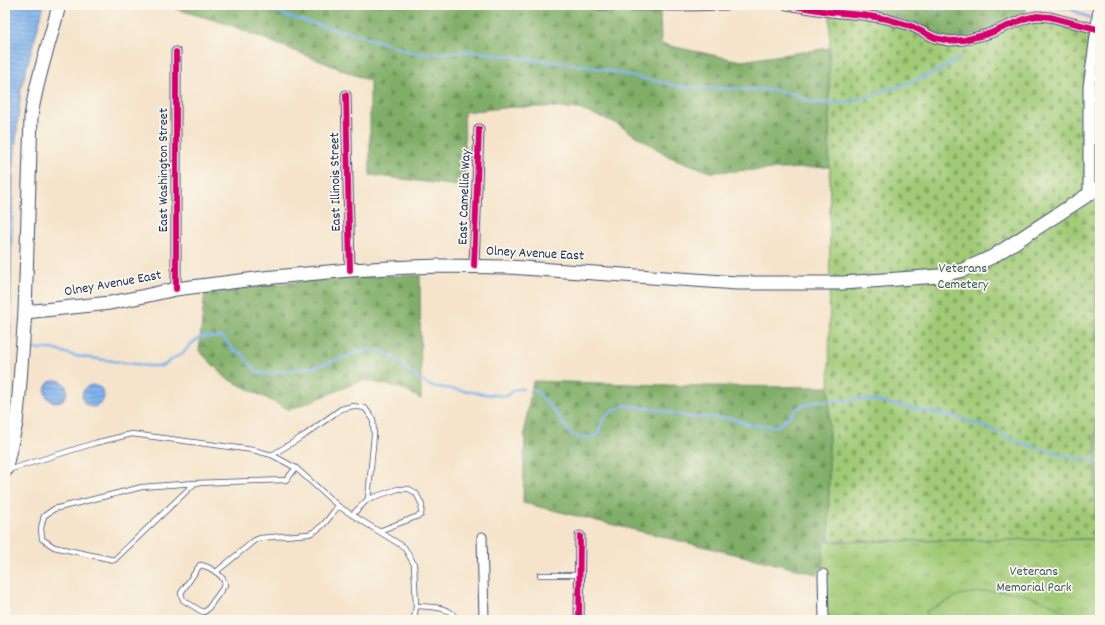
<svg xmlns="http://www.w3.org/2000/svg" width="1105" height="625" font-family="Dekko,sans-serif">
	<style>
		.forest { fill: url(#forest-firs); stroke: #4e6e62 }
		.cemetery { fill: url(#cemetery-stones); stroke: #5e7c6a }
		.park { fill: url(#park-tufts); stroke: #5e7c6a }
		.garden { fill: #a0ca76; stroke: #5e7c6a }
		.water { fill: url(#water-rules); stroke: #4e71a6 }
		.lines { fill: none; stroke-linecap: round; stroke-linejoin: round }
		.stream { stroke: #80b3ed; stroke-width: 2.5 }
		.service-casing { stroke: #3c4a6e; stroke-width: 6 }
		.minor-casing { stroke: #3c4a6e; stroke-width: 11 }
		.tertiary-casing { stroke: #3c4a6e; stroke-width: 13 }
		.secondary-casing { stroke: #3c4a6e; stroke-width: 15 }
		.service { stroke: #fff; stroke-width: 4.5 }
		.minor { stroke: #fff; stroke-width: 9 }
		.tertiary { stroke: #fff; stroke-width: 11 }
		.secondary { stroke: #fff; stroke-width: 13 }
		.cycleway-casing { stroke: #fbf7ec; stroke-width: 8 }
		.cycleway { stroke: #d6006c; stroke-width: 6 }
		.labels { text-anchor: middle; dominant-baseline: central; stroke-width: 3.5; stroke-linejoin: round; paint-order: stroke }
		.street-label { font-size: 14px; fill: #1b2f5e; stroke: #fbf7ec }
		.park-label { font-size: 14px; fill: #3c5664; stroke: #fbf7ec }
	</style>
	<defs>
		<pattern id="forest-firs" width="22" height="20" patternUnits="userSpaceOnUse"><rect width="22" height="20" fill="#80ae67"/><path d="M5 1l3.5 6h-7zM16 11l3.5 6h-7z" fill="#688e58"/></pattern>
		<pattern id="cemetery-stones" width="16" height="16" patternUnits="userSpaceOnUse"><rect width="16" height="16" fill="#a0ca76"/><path d="M2 7V4a2 2 0 0 1 4 0v3zM10 15v-3a2 2 0 0 1 4 0v3z" fill="#82a464"/></pattern>
		<pattern id="park-tufts" width="24" height="20" patternUnits="userSpaceOnUse"><rect width="24" height="20" fill="#a0ca76"/><path d="M3 7l-1-3M5 7V3M7 7l1-3M15 17l-1-3M17 17v-4M19 17l1-3" fill="none" stroke="#82a464"/></pattern>
		<pattern id="water-rules" width="6" height="5" patternUnits="userSpaceOnUse"><rect width="6" height="5" fill="#80b3ed"/><path d="M0 2.5h6" fill="none" stroke="#6892c3"/></pattern>
	</defs>
	<rect width="100%" height="100%" fill="#fbf7ec"/>
	<filter id="ink" filterUnits="userSpaceOnUse"><feTurbulence type="fractalNoise" baseFrequency=".025" numOctaves="2"/><feDisplacementMap in="SourceGraphic" scale="8" xChannelSelector="R" yChannelSelector="G"/><feConvolveMatrix kernelMatrix="1 2 1 2 8 2 1 2 1" color-interpolation-filters="sRGB"/></filter>
	<filter id="wash" filterUnits="userSpaceOnUse"><feTurbulence type="fractalNoise" baseFrequency=".012" numOctaves="4" result="noise"/><feDisplacementMap in="SourceGraphic" scale="16" xChannelSelector="R" yChannelSelector="G"/><feGaussianBlur stdDeviation="0.9" result="paint"/><feColorMatrix in="noise" values="0 0 0 0 0 0 0 0 0 0 0 0 0 0 0 0 0 1.4 0 .05"/><feComposite in="paint" operator="in"/></filter>
	<g filter="url(#wash)">
		<rect width="100%" height="100%" fill="#f5e4cb"/>
		<!-- forest -->
		<g class="forest">
			<path d="M163,5H660L661,44L741,61L829,48V167L711,172L670,157L614,122L578,109L551,107H514L464,112L466,187L370,175V81L230,25Z"/>
			<path d="M828,5H1026V13L981,32L950,39L939,35L913,22L889,16L830,8Z"/>
			<path d="M1096,266H1100V547L1095,539Z"/>
			<path d="M420,275L421,399L401,388L363,380L290,410L226,378L199,351L205,290L350,277Z"/>
			<path d="M533,381L699,386L829,387V541L823,542V567L817,574L523,503L525,425Z"/>
		</g>
		<!-- cemetery -->
		<path class="cemetery" d="M830,12L863,15L950,41L1027,18L1097,29L1089,86V193L1096,204L1095,539L829,541Z"/>
		<!-- park -->
		<path class="park" d="M1100,539V620H824L823,542Z"/>
		<!-- garden -->
		<path class="garden" d="M993,591L1021,593L1051,604L1079,620H929L925,612L962,594Z"/>
		<!-- water -->
		<g class="water">
			<path d="M5,5H44L21,88L13,173L10,348L8,395L5,412Z"/>
			<circle cx="56" cy="391" r="11"/>
			<circle cx="93" cy="396" r="11"/>
		</g>
		<g class="lines">
			<!-- stream -->
			<g class="stream">
				<path d="M263,5L289,17L340,31L354,33L414,53L439,54L471,51L591,67L682,87L775,90L796,95L814,103H845L906,84L939,71L961,57"/>
				<path d="M928,5L932,10L951,8L963,5"/>
				<path d="M1015,5H1042"/>
				<path d="M1049,5L1071,9L1090,18"/>
				<path d="M32,349H52L76,356L149,366H162L184,352L191,344L201,337H223L233,350L242,353L250,364L258,373L269,374L318,366L365,350H380L394,357L417,378L431,386L485,394L506,396L516,389H523"/>
				<path d="M532,389C539,392 542,397 546,402C550,406 554,411 558,416C570,434 575,442 598,435L602,421L611,412L624,405L654,409L689,417L731,418L750,425L779,426L799,407L814,402L866,399L956,417L996,431L1009,438L1030,446L1079,459L1100,461"/>
			</g>
		</g>
	</g>
	<g filter="url(#ink)">
		<g class="lines">
			<defs>
				<g id="service">
					<path d="M1090,77H1100"/>
					<path d="M272,455L305,435L341,409L353,406L365,408L373,419L374,435L368,499L352,515"/>
					<path d="M8,470L95,443L132,434L253,450L272,455L296,468L338,506L404,547L414,564L416,606L414,620"/>
					<path d="M195,483L142,487L54,509L44,516L41,528L42,539L54,547L114,560L195,483L286,480L296,468"/>
					<path d="M368,499L398,489H409L416,493L422,505L421,515L379,531"/>
					<path d="M200,565C209,566 225,576 225,585L207,610L204,612L201,611L183,600L181,593Z"/>
					<path d="M216,572L255,540L260,538L309,534C323,529 329,517 338,506"/>
					<path d="M540,575H580"/>
					<path d="M416,606C428,607 453,606 456,620"/>
				</g>
				<g id="minor">
					<path d="M596,5L681,6L727,5"/>
					<path d="M787,5L830,12L863,15L887,19L911,26L935,38L950,41L964,40L988,34L1027,18L1037,16L1050,17L1069,22L1097,29"/>
					<path d="M176,52V289"/>
					<path d="M346,95L350,270"/>
					<path d="M474,266L479,129"/>
					<path d="M482,537L484,620"/>
					<path d="M823,574L824,620"/>
					<path d="M579,620L580,536"/>
				</g>
				<path id="tertiary" d="M1089,194V87L1097,29L1099,5"/>
				<g id="secondary">
					<path d="M25,312L110,303L140,297L176,289L263,278L350,270L411,267L441,266L509,267L737,283H843L939,276L963,270L992,257L1100,187"/>
					<path d="M5,471L16,423L19,395L25,312L31,117C36,79 50,43 59,5"/>
				</g>
			</defs>
			<!-- service casing -->
			<use href="#service" class="service-casing"/>
			<!-- minor casing -->
			<use href="#minor" class="minor-casing"/>
			<!-- tertiary casing -->
			<use href="#tertiary" class="tertiary-casing"/>
			<!-- secondary casing -->
			<use href="#secondary" class="secondary-casing"/>
			<!-- service -->
			<use href="#service" class="service"/>
			<!-- minor -->
			<use href="#minor" class="minor"/>
			<!-- tertiary -->
			<use href="#tertiary" class="tertiary"/>
			<!-- secondary -->
			<use href="#secondary" class="secondary"/>
			<defs>
				<g id="cycleway">
					<path d="M596,5L681,6L727,5"/>
					<path d="M787,5L830,12L863,15L887,19L911,26L935,38L950,41L964,40L988,34L1027,18L1037,16L1050,17L1069,22L1097,29"/>
					<path d="M176,52V289"/>
					<path d="M346,95L350,270"/>
					<path d="M474,266L479,129"/>
					<path d="M579,620L580,536"/>
				</g>
			</defs>
			<!-- cycleway casing -->
			<use href="#cycleway" class="cycleway-casing"/>
			<!-- cycleway -->
			<use href="#cycleway" class="cycleway"/>
		</g>
	</g>
	<g class="labels">
		<!-- street labels -->
		<g class="street-label">
			<text transform="translate(164 170) rotate(-90)">East Washington Street</text>
			<text transform="translate(336 182) rotate(-91)">East Illinois Street</text>
			<text transform="translate(465 197) rotate(-88)">East Camellia Way</text>
			<text transform="translate(535 254) rotate(3)">Olney Avenue East</text>
			<text transform="translate(113 284) rotate(-10)">Olney Avenue East</text>
		</g>
		<!-- park labels -->
		<g class="park-label">
			<text x="963" y="269">Veterans<tspan x="963" dy="16">Cemetery</tspan></text>
			<text x="1034" y="572">Veterans<tspan x="1034" dy="16">Memorial Park</tspan></text>
		</g>
	</g>
	<!-- margin -->
	<rect width="1105" height="625" fill="none" stroke="#fbf7ec" stroke-width="20"/>
</svg>
